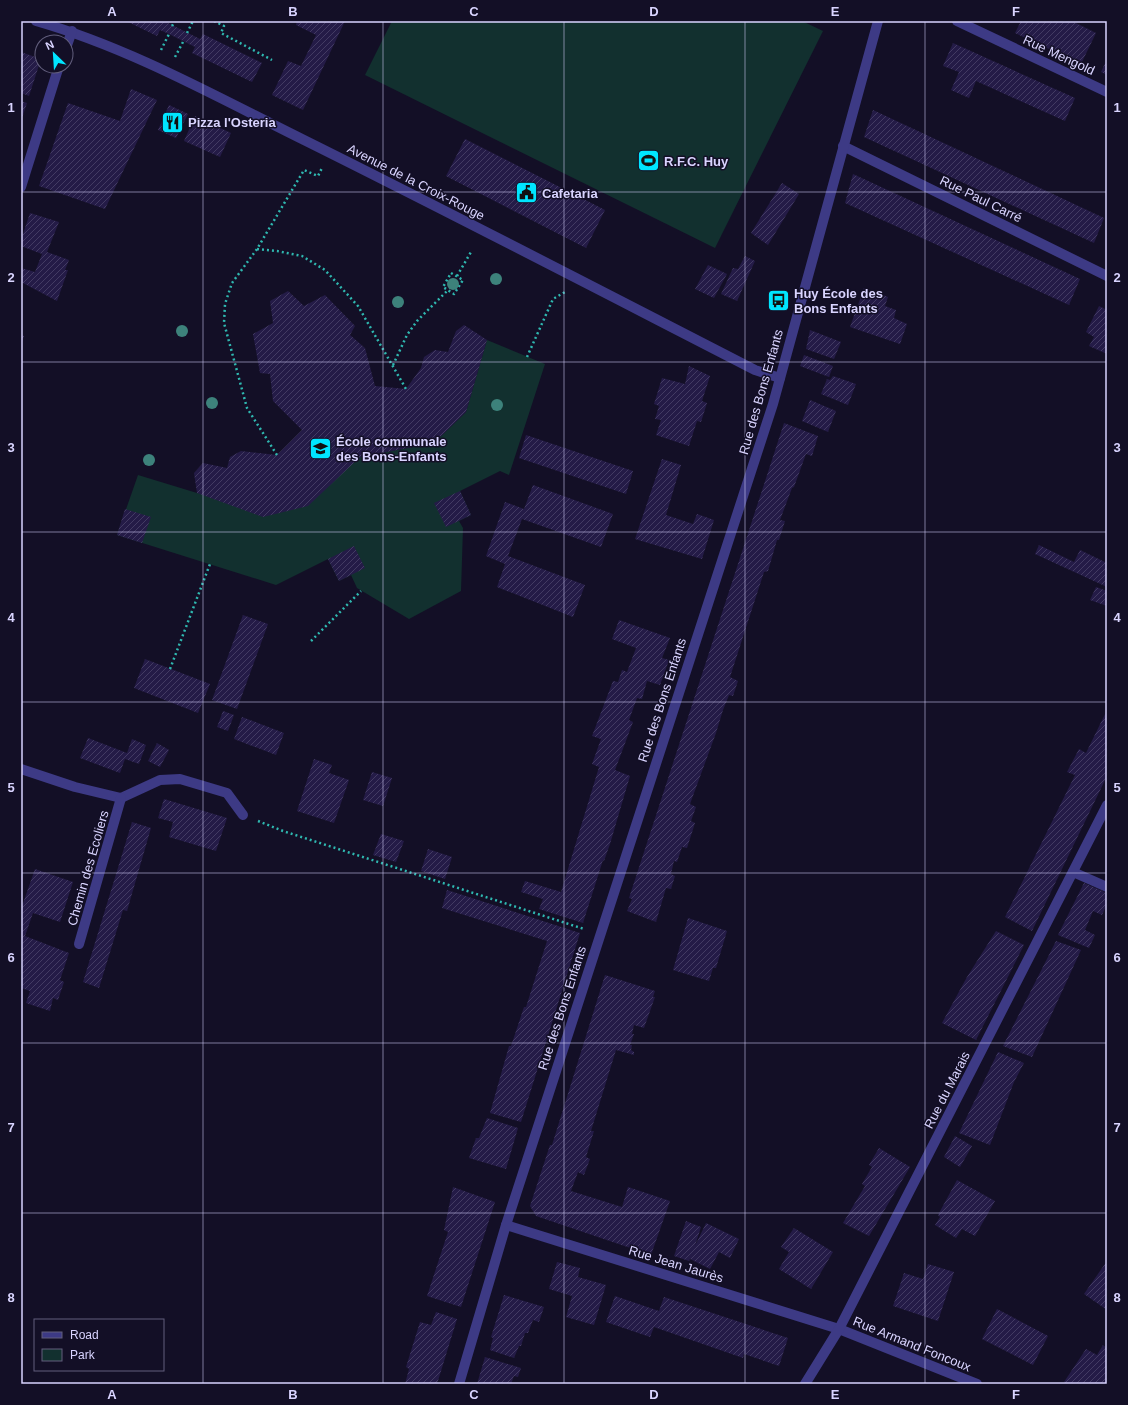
<svg xmlns="http://www.w3.org/2000/svg" width="1128" height="1405" font-family="Arial,sans-serif">
	<style>
		.green { fill: #12302f }
		.building { fill: url(#building-hatch) }
		.lines { fill: none; stroke-linecap: round; stroke-linejoin: round }
		.path { stroke: #2fb8b0; stroke-width: 2.5; stroke-dasharray: 2 3; stroke-linecap: butt }
		.street { stroke: #3d3a85; stroke-width: 10 }
		.tree { fill: #3d827b }
		.grid { fill: none; stroke: #d9d4ff; stroke-width: 1; stroke-opacity: 0.55 }
		.labels { text-anchor: middle; dominant-baseline: central; stroke-width: 3; stroke-linejoin: round; paint-order: stroke }
		.street-label { font-size: 13px; fill: #d9d4ff; stroke: #130f26 }
		.poi-label { font-size: 13px; font-weight: bold; fill: #d9d4ff; stroke: #130f26; text-anchor: start }
		.neatline { fill: none; stroke: #d9d4ff; stroke-width: 1.5 }
		.grid-label { font-size: 13px; text-anchor: middle; font-weight: bold; fill: #d9d4ff }
	</style>
	<defs>
		<pattern id="building-hatch" width="6" height="6" patternUnits="userSpaceOnUse"><rect width="6" height="6" fill="#241b47"/><path d="M-1 1l2-2M0 6l6-6M5 7l2-2" fill="none" stroke="#433b63"/></pattern>
	</defs>
	<rect width="100%" height="100%" fill="#130f26"/>
	<!-- green -->
	<g class="green">
		<path d="M392,21H802L823,31L715,248L365,75Z"/>
		<path d="M487,340L545,364L509,475L500,471L460,491L471,515L459,521L463,528L461,591L409,619L357,588L351,575L339,581L328,559L276,585L117,535L138,475L197,493L360,457L434,443L466,412Z"/>
	</g>
	<!-- building -->
	<g class="building">
		<path d="M126,21H164L200,39L203,34L262,63L252,82L192,53L195,47L169,34L160,30L157,36Z"/>
		<path d="M297,21H345L303,110L272,95L288,61L301,66L316,35L296,25Z"/>
		<path d="M1021,21H1072L1096,33L1081,64L1015,33Z"/>
		<path d="M953,43L1075,98L1065,121L976,81L969,98L951,90L959,72L943,66Z"/>
		<path d="M21,52L41,59L29,96L21,93Z"/>
		<path d="M1107,59V75L1101,72Z"/>
		<path d="M131,89L157,100L105,209L39,186L68,103L120,121Z"/>
		<path d="M21,101L27,103L21,121Z"/>
		<path d="M169,105L188,114L176,138L158,130Z"/>
		<path d="M873,110L1104,218L1094,243L864,137Z"/>
		<path d="M195,116L231,133L220,157L184,141Z"/>
		<path d="M465,139L605,210L586,248L446,176Z"/>
		<path d="M853,174L1080,279L1069,305L845,203Z"/>
		<path d="M782,183L799,194L768,245L751,233Z"/>
		<path d="M30,213L59,222L47,252L69,260L65,270H68L57,301L21,282V268L35,272L42,254L21,246V240Z"/>
		<path d="M745,256L755,261L737,301L721,294L733,268L738,269Z"/>
		<path d="M708,265L727,274L714,298L695,289Z"/>
		<path d="M864,288L888,297L885,306L896,310L894,318L907,324L900,344L850,327Z"/>
		<path d="M288,291L304,306L325,295L355,326L350,335L365,348L375,386L406,389L421,368L424,357L435,350L448,352L456,331L464,325L487,340L466,412L434,443L360,457L308,506L263,517L197,493L194,473L203,463L227,468L230,457L241,451L277,455L302,430L273,401L270,374L260,373L253,334L273,323L270,301Z"/>
		<path d="M1099,306L1107,310V354L1089,346L1094,337L1086,332Z"/>
		<path d="M810,330L841,342L834,359L806,349Z"/>
		<path d="M21,335L24,336L21,345Z"/>
		<path d="M804,355L833,366L829,377L800,366Z"/>
		<path d="M689,366L710,376L702,401L707,403L701,422L697,421L689,446L656,435L661,420L655,419L659,406L654,404L662,378L685,384Z"/>
		<path d="M833,376L856,384L848,405L821,394L827,379L830,380Z"/>
		<path d="M810,400L836,411L828,432L802,421Z"/>
		<path d="M784,423L818,436L812,456L806,454L794,487L792,488L780,520L785,521L779,540H777L768,571L764,572L730,677L738,681L733,696L729,695L723,710L716,733L690,804L696,807L691,821L695,823L687,848L682,847L677,862L674,861L671,874L675,876L671,889L666,888L656,922L627,911L632,899L629,898Z"/>
		<path d="M526,435L633,471L626,494L519,458Z"/>
		<path d="M662,459L681,465L666,515L693,524L697,514L714,520L702,559L635,539Z"/>
		<path d="M533,485L613,514L601,547L522,519L508,556L585,585L573,617L497,587L505,564L486,556L505,502L524,509Z"/>
		<path d="M460,491L471,515L446,527L434,503Z"/>
		<path d="M125,509L151,517L142,543L117,535Z"/>
		<path d="M1039,545L1074,562L1080,550L1107,563V587L1035,554Z"/>
		<path d="M354,546L365,568L339,581L328,559Z"/>
		<path d="M1096,587L1107,591V606L1090,600Z"/>
		<path d="M243,615L268,624L237,709L212,700Z"/>
		<path d="M619,620L670,638L662,658L669,660L660,685L647,681L642,699L637,698L629,720L633,722L615,770L630,776L610,844L604,861L603,860L583,923L539,909L543,899L521,892L525,881L561,892L599,767L592,764L601,739L592,736L613,681L618,682L622,670L627,672L636,648L612,639Z"/>
		<path d="M145,659L210,684L198,713L134,688Z"/>
		<path d="M1107,710V776L1032,931L1005,917L1075,775L1067,772L1079,749L1086,753Z"/>
		<path d="M223,711L234,715L228,731L217,727Z"/>
		<path d="M242,717L284,733L276,755L234,739Z"/>
		<path d="M88,738L127,753L132,739L146,745L139,764L125,759L120,773L80,758Z"/>
		<path d="M157,743L169,750L160,767L148,761Z"/>
		<path d="M314,759L332,765L329,773L349,780L334,823L297,811Z"/>
		<path d="M372,772L392,778L383,806L363,800Z"/>
		<path d="M164,799L227,818L216,851L169,837L173,822L158,818Z"/>
		<path d="M132,822L151,828L127,911L123,910L99,988L83,982Z"/>
		<path d="M381,834L404,841L396,862L373,855Z"/>
		<path d="M428,849L452,857L445,879L421,871Z"/>
		<path d="M35,869L73,882L60,922L33,913L25,936L69,953L60,980L64,982L58,1000L53,998L50,1011L26,1003L30,991L21,988V909Z"/>
		<path d="M1084,883L1107,893V904L1102,915L1093,911L1085,930L1095,935L1089,948L1058,935Z"/>
		<path d="M447,890L580,933L521,1122L490,1113L509,1046H511L524,1007H526L547,941L442,908Z"/>
		<path d="M688,918L727,931L716,968H713L709,981L673,970Z"/>
		<path d="M996,931L1024,945L976,1040L942,1023L967,977Z"/>
		<path d="M1056,941L1081,950L1032,1057L1003,1046Z"/>
		<path d="M605,975L655,991L653,997H655L644,1028L634,1025L632,1034H634L630,1045H632L631,1050L634,1052V1055L616,1050L591,1131H594L586,1157L590,1159L584,1175L578,1172L571,1191L622,1207L628,1187L670,1201L651,1255L536,1216L530,1206L550,1145H552Z"/>
		<path d="M998,1052L1024,1063L1014,1082L990,1145L959,1133Z"/>
		<path d="M487,1118L518,1128L506,1169L469,1158L476,1138H479Z"/>
		<path d="M955,1136L972,1146L960,1167L944,1157Z"/>
		<path d="M879,1148L910,1167L869,1236L843,1223L865,1186L862,1184L872,1167L869,1165Z"/>
		<path d="M957,1180L995,1201L975,1236L962,1229L956,1238L935,1225L940,1217L938,1215Z"/>
		<path d="M453,1187L495,1202L461,1307L427,1296L448,1232L444,1230Z"/>
		<path d="M686,1221L701,1227L695,1246L706,1223L739,1239L730,1258L719,1252L710,1269L690,1259L689,1261L674,1256Z"/>
		<path d="M794,1228L833,1252L811,1289L779,1269L789,1252L781,1247Z"/>
		<path d="M1107,1261V1310L1084,1294Z"/>
		<path d="M557,1262L580,1268L578,1277L606,1285L594,1325L566,1317L572,1296L549,1289Z"/>
		<path d="M928,1264L954,1272L938,1321L893,1306L904,1273L923,1279Z"/>
		<path d="M504,1295L544,1307L539,1322L533,1320L528,1333H525L521,1346H519L514,1358L490,1350L493,1338L491,1337Z"/>
		<path d="M615,1296L659,1311L664,1297L788,1338L779,1366L744,1354L743,1358L654,1327L650,1337L606,1322Z"/>
		<path d="M997,1309L1048,1336L1033,1365L982,1339Z"/>
		<path d="M436,1312L457,1319L437,1384H405L409,1369L406,1367L420,1322L431,1325Z"/>
		<path d="M1103,1345L1107,1348V1384H1066L1064,1382L1086,1349L1097,1355Z"/>
		<path d="M485,1357L521,1368L518,1377L514,1376L511,1384H477Z"/>
	</g>
	<g class="lines">
		<!-- path -->
		<g class="path">
			<path d="M214,21L224,26L221,33L272,60"/>
			<path d="M172,26L175,21"/>
			<path d="M187,33L193,21"/>
			<path d="M161,50L169,34"/>
			<path d="M175,57L183,42"/>
			<path d="M257,249L277,251L302,256L325,270L358,306L406,389"/>
			<path d="M451,273L463,280L454,294L443,287Z"/>
			<path d="M457,276L471,252"/>
			<path d="M527,357L553,299L565,292"/>
			<path d="M393,365L407,335L417,321L448,290"/>
			<path d="M277,455L247,408L224,323L225,304L232,283L257,249L304,170L318,176L322,168"/>
			<path d="M311,641L361,591"/>
			<path d="M170,669L210,564"/>
			<path d="M258,821L283,831L584,929"/>
		</g>
		<!-- street -->
		<g class="street">
			<path d="M36,21C130,48 217,97 304,140C455,215 605,293 755,370L780,378"/>
			<path d="M957,21L1107,92"/>
			<path d="M66,48L72,31"/>
			<path d="M843,146L1107,276"/>
			<path d="M21,187L59,66"/>
			<path d="M21,769L75,787L121,798L160,780L180,779L227,793L243,815"/>
			<path d="M1073,872L1107,887"/>
			<path d="M79,944L121,798"/>
			<path d="M506,1225L839,1329L977,1384"/>
			<path d="M459,1384L506,1225L773,404L878,21"/>
			<path d="M805,1384L839,1329L1107,805"/>
		</g>
	</g>
	<!-- trees -->
	<g class="tree">
		<circle cx="496" cy="279" r="6"/>
		<circle cx="453" cy="284" r="6"/>
		<circle cx="398" cy="302" r="6"/>
		<circle cx="182" cy="331" r="6"/>
		<circle cx="212" cy="403" r="6"/>
		<circle cx="497" cy="405" r="6"/>
		<circle cx="149" cy="460" r="6"/>
	</g>
	<!-- grid -->
	<path class="grid" d="M203,21V1384M383,21V1384M564,21V1384M745,21V1384M925,21V1384M21,192H1107M21,362H1107M21,532H1107M21,702H1107M21,873H1107M21,1043H1107M21,1213H1107"/>
	<!-- icons -->
	<defs>
		<symbol id="restaurant-square" viewBox="-11 -11 22 22"><rect x="-9" y="-9" width="18" height="18" rx="4" fill="#00e5ff" stroke="#130f26"/><path d="M-5-6h1v4h1v-4h1v4h1v-4h1v5L-1.5 .5V6h-2V.5L-5-1ZM5-6V6H3V1.5H1.5Q1.5-4 5-6Z" fill="#111"/></symbol>
		<symbol id="stadium-square" viewBox="-11 -11 22 22"><rect x="-9" y="-9" width="18" height="18" rx="4" fill="#00e5ff" stroke="#130f26"/><path d="M0-5a6.5 5 0 1 0 0 10a6.5 5 0 1 0 0-10ZM-3.5-1.8h7v3.6h-7Z" fill="#111"/></symbol>
		<symbol id="civic-square" viewBox="-11 -11 22 22"><rect x="-9" y="-9" width="18" height="18" rx="4" fill="#00e5ff" stroke="#130f26"/><path d="M-.6-6.5H3V-4.5H.6V-3L4-1V1h2V6H-6V1h2V-1L-.6-3ZM-1.2 2.5V6h2.4V2.5Z" fill="#111"/></symbol>
		<symbol id="bus-square" viewBox="-11 -11 22 22"><rect x="-9" y="-9" width="18" height="18" rx="4" fill="#00e5ff" stroke="#130f26"/><path d="M-5-6H5V4H4V6H2V4H-2V6H-4V4H-5ZM-3.5-4V0h7V-4ZM-3.5 1.2v1.5H-2V1.2ZM2 1.2v1.5H3.5V1.2Z" fill="#111"/></symbol>
		<symbol id="school-square" viewBox="-11 -11 22 22"><rect x="-9" y="-9" width="18" height="18" rx="4" fill="#00e5ff" stroke="#130f26"/><path d="M0-5L7-2L0 1L-7-2ZM-4 1L0 2.5L4 1V4Q0 6-4 4Z" fill="#111"/></symbol>
	</defs>
	<g fill-rule="evenodd">
		<use href="#restaurant-square" x="160" y="110" width="25" height="25"/>
		<use href="#stadium-square" x="636" y="148" width="25" height="25"/>
		<use href="#civic-square" x="514" y="180" width="25" height="25"/>
		<use href="#bus-square" x="766" y="288" width="25" height="25"/>
		<use href="#school-square" x="308" y="436" width="25" height="25"/>
	</g>
	<g class="labels">
		<!-- street labels -->
		<g class="street-label">
			<text transform="translate(1059 55) rotate(25)">Rue Mengold</text>
			<text transform="translate(416 182) rotate(27)">Avenue de la Croix-Rouge</text>
			<text transform="translate(981 199) rotate(26)">Rue Paul Carré</text>
			<text transform="translate(761 392) rotate(-74)">Rue des Bons Enfants</text>
			<text transform="translate(662 700) rotate(-72)">Rue des Bons Enfants</text>
			<text transform="translate(88 868) rotate(-74)">Chemin des Ecoliers</text>
			<text transform="translate(562 1008) rotate(-72)">Rue des Bons Enfants</text>
			<text transform="translate(947 1090) rotate(-63)">Rue du Marais</text>
			<text transform="translate(676 1264) rotate(17)">Rue Jean Jaurès</text>
			<text transform="translate(912 1344) rotate(22)">Rue Armand Foncoux</text>
		</g>
		<!-- poi labels -->
		<g class="poi-label">
			<text x="188" y="122">Pizza l'Osteria</text>
			<text x="664" y="161">R.F.C. Huy</text>
			<text x="542" y="193">Cafetaria</text>
			<text x="794" y="293">Huy École des<tspan x="794" dy="15">Bons Enfants</tspan></text>
			<text x="336" y="441">École communale<tspan x="336" dy="15">des Bons-Enfants</tspan></text>
		</g>
	</g>
	<!-- border -->
	<rect width="1128" height="1405" fill="none" stroke="#130f26" stroke-width="44"/>
	<!-- legend -->
	<rect x="34" y="1319" width="130" height="52" fill="#130f26" stroke="#625e7d"/>
	<rect x="42" y="1332" width="20" height="6" fill="#3d3a85" stroke="#625e7d"/>
	<text x="70" y="1339" font-size="12" fill="#d9d4ff">Road</text>
	<rect x="42" y="1349" width="20" height="12" fill="#12302f" stroke="#625e7d"/>
	<text x="70" y="1359" font-size="12" fill="#d9d4ff">Park</text>
	<!-- north arrow -->
	<g transform="translate(54 54) rotate(335)"><circle r="19" fill="#130f26" stroke="#625e7d"/>
	<path d="M0-3L7 15L0 10L-7 15Z" fill="#00e5ff"/>
	<text y="-6" font-size="11" font-weight="bold" text-anchor="middle" fill="#d9d4ff">N</text>
	</g>
	<rect x="22" y="22" width="1084" height="1361" class="neatline"/>
	<g class="grid-label">
		<text x="112" y="16">A</text>
		<text x="293" y="16">B</text>
		<text x="474" y="16">C</text>
		<text x="654" y="16">D</text>
		<text x="835" y="16">E</text>
		<text x="1016" y="16">F</text>
		<text x="11" y="112">1</text>
		<text x="1117" y="112">1</text>
		<text x="11" y="282">2</text>
		<text x="1117" y="282">2</text>
		<text x="11" y="452">3</text>
		<text x="1117" y="452">3</text>
		<text x="11" y="622">4</text>
		<text x="1117" y="622">4</text>
		<text x="11" y="792">5</text>
		<text x="1117" y="792">5</text>
		<text x="11" y="962">6</text>
		<text x="1117" y="962">6</text>
		<text x="11" y="1132">7</text>
		<text x="1117" y="1132">7</text>
		<text x="11" y="1302">8</text>
		<text x="1117" y="1302">8</text>
		<text x="112" y="1399">A</text>
		<text x="293" y="1399">B</text>
		<text x="474" y="1399">C</text>
		<text x="654" y="1399">D</text>
		<text x="835" y="1399">E</text>
		<text x="1016" y="1399">F</text>
	</g>
</svg>
